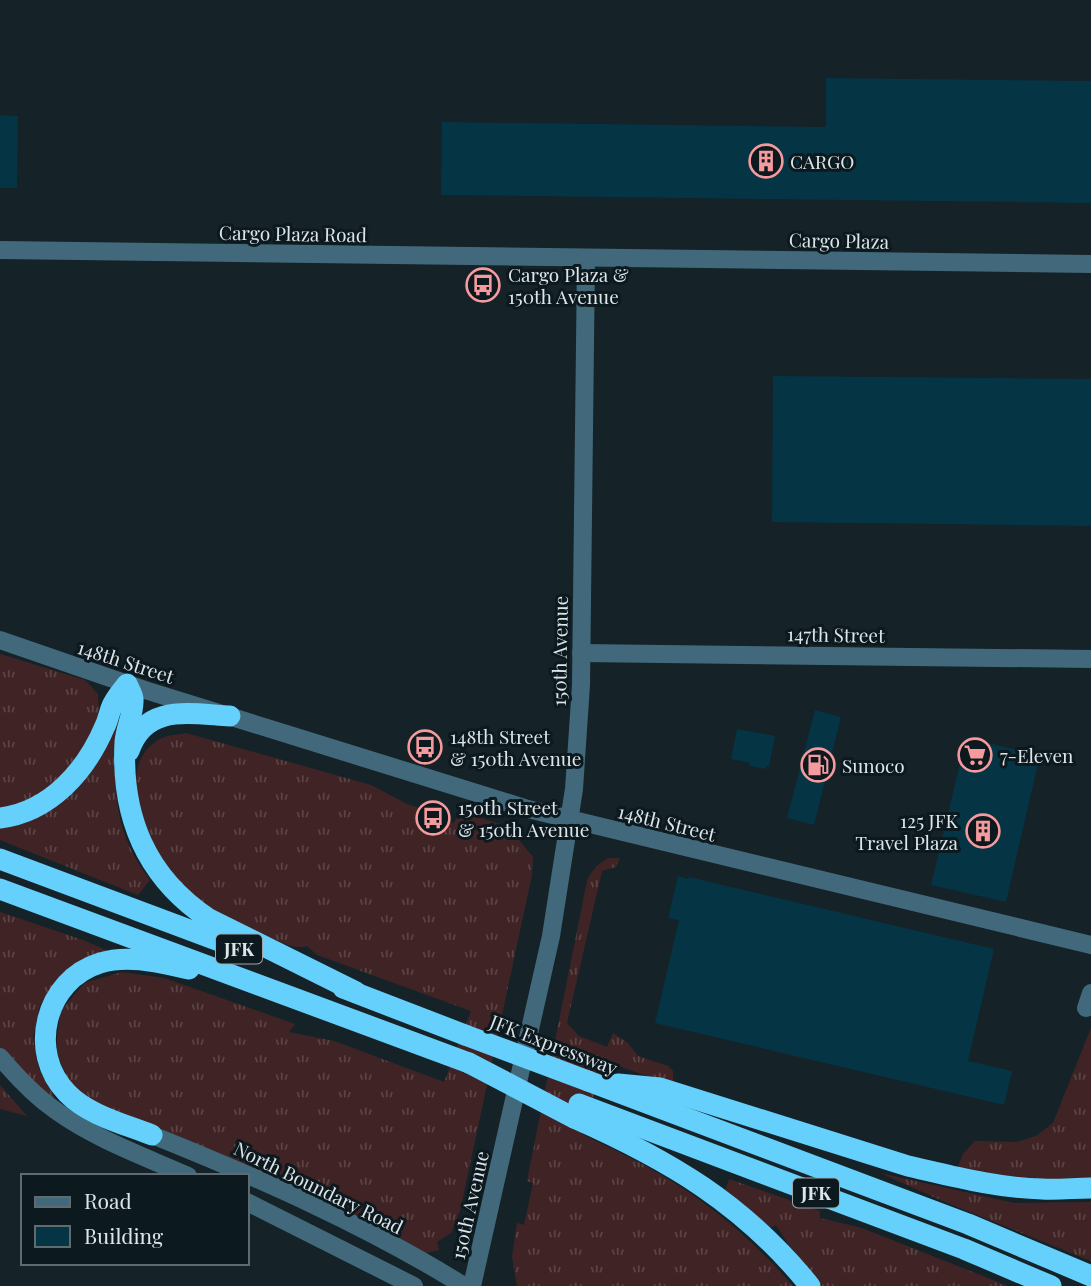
<svg xmlns="http://www.w3.org/2000/svg" width="1091" height="1286" font-family="'Playfair Display',serif">
	<style>
		.grass { fill: url(#grass-tufts) }
		.building { fill: #053445 }
		.lines { fill: none; stroke-linecap: round; stroke-linejoin: round }
		.minor { stroke: #42697b; stroke-width: 18 }
		.motorway { stroke: #65d0fc; stroke-width: 21 }
		.motorway-bridge { stroke: #65d0fc; stroke-width: 21 }
		.labels { text-anchor: middle; dominant-baseline: central; stroke-width: 6; stroke-linejoin: round; paint-order: stroke }
		.shield { fill: #0c191f; stroke: #9ea8ac; stroke-width: 2 }
		.shield-label { font-size: 18px; font-weight: bold; fill: #dde5e9 }
		.poi-label { font-size: 19px; fill: #dde5e9; stroke: #0c191f; text-anchor: start }
		.street-label { font-size: 19px; fill: #dde5e9; stroke: #0c191f }
	</style>
	<defs>
		<pattern id="grass-tufts" width="24" height="20" patternUnits="userSpaceOnUse" patternTransform="scale(1.75)"><rect width="24" height="20" fill="#402425"/><path d="M3 7l-1-3M5 7V3M7 7l1-3M15 17l-1-3M17 17v-4M19 17l1-3" fill="none" stroke="#5b4445"/></pattern>
	</defs>
	<rect width="100%" height="100%" fill="#152228"/>
	<!-- grass -->
	<g class="grass">
		<path d="M0,654L85,680L98,694L99,715L84,747L50,790L12,809L0,810Z"/>
		<path d="M119,719C113,780 110,828 150,880L138,895L0,840V827L93,762Z"/>
		<path d="M186,733L371,785L407,804L422,809L419,815L454,823L456,819L478,817L519,830L513,833L533,857L532,875L460,1211L451,1233L437,1242L439,1250L426,1253L404,1245L86,1101L66,1077L56,1050L60,1012L84,983L122,972L164,978L295,1024L289,1032L334,1041L444,1082L471,1011L317,955L307,946C294,950 280,942 267,936C238,925 206,912 184,889C153,858 107,769 160,739C166,735 178,735 186,733Z"/>
		<path d="M609,858H620L616,867L602,871L567,1023L579,1036L607,1047L613,1033L628,1043L638,1056L668,1066L673,1071V1085L604,1061L582,1134C607,1147 634,1158 658,1173C710,1203 754,1241 793,1286H517L512,1257L517,1223L524,1225L533,1183L527,1181L587,881C592,870 598,863 609,858Z"/>
		<path d="M0,912L83,940L113,953L58,978L40,1005L33,1038L39,1069L54,1097L50,1101L0,1053Z"/>
		<path d="M1091,1028V1182L1078,1185L957,1169L963,1154L975,1141L1017,1142L1036,1136L1053,1123Z"/>
		<path d="M0,1085L27,1116L0,1109Z"/>
		<path d="M880,1173L1014,1203L1091,1202V1261L945,1202Z"/>
		<path d="M729,1179L820,1211V1218L862,1228L1008,1286H822L790,1247L776,1225L770,1228L725,1190Z"/>
	</g>
	<!-- building -->
	<g class="building">
		<path d="M826,78L1091,81V203L441,195L442,122L826,127Z"/>
		<path d="M0,115L18,116L17,188H0Z"/>
		<path d="M773,376L1091,379V526L772,522Z"/>
		<path d="M815,710L841,717L814,825L787,818Z"/>
		<path d="M737,729L775,736L769,767L766,766V769L750,766V763L731,759Z"/>
		<path d="M966,738L1040,755L1006,902L931,885Z"/>
		<path d="M678,876L688,879L689,877L994,949L968,1061L1012,1071L1004,1105L655,1023L679,920L668,918Z"/>
	</g>
	<g class="lines">
		<!-- minor -->
		<g class="minor">
			<path d="M0,250L1091,264"/>
			<path d="M0,640L145,690L528,809L1091,945"/>
			<path d="M581,653L1091,659"/>
			<path d="M1086,1008L1091,993"/>
			<path d="M0,1057C16,1076 35,1096 55,1110C95,1139 143,1156 188,1176"/>
			<path d="M152,1135C259,1178 366,1225 464,1286"/>
			<path d="M247,1202L414,1286"/>
			<path d="M472,1286L551,936L574,789L581,685L586,258"/>
		</g>
		<!-- motorway -->
		<g class="motorway">
			<path d="M129,751C145,703 190,714 230,716"/>
			<path d="M0,818C50,812 86,771 105,726C108,720 109,713 112,706C115,698 122,691 127,684C129,689 133,695 133,699C134,713 126,728 125,742C121,817 146,877 209,919L356,992"/>
			<path d="M0,859L251,953"/>
			<path d="M0,889L469,1063"/>
			<path d="M343,988L465,1035"/>
			<path d="M588,1081L968,1224L1091,1276"/>
			<path d="M618,1084L660,1088L908,1166C952,1176 997,1188 1042,1189C1058,1190 1075,1188 1091,1188"/>
			<path d="M579,1104L964,1249L1051,1286"/>
			<path d="M574,1118C669,1160 744,1204 810,1286"/>
			<path d="M152,1135C124,1124 88,1115 67,1093C27,1052 45,980 100,963C129,954 161,963 189,969"/>
		</g>
		<!-- motorway-bridge -->
		<g class="motorway-bridge">
			<path d="M465,1035L588,1081"/>
			<path d="M469,1063L574,1118"/>
		</g>
	</g>
	<!-- icons -->
	<defs>
		<symbol id="building-ring" viewBox="-11 -11 22 22"><circle r="9.5" fill="#0c191f" stroke="#f59b9e" stroke-width="1.5"/><path d="M-4-6H4V6H1V3H-1V6H-4ZM-2.5-4.3h1.7v1.8h-1.7ZM.8-4.3h1.7v1.8H.8ZM-2.5-1h1.7V.8h-1.7ZM.8-1h1.7V.8H.8Z" fill="#f59b9e"/></symbol>
		<symbol id="bus-ring" viewBox="-11 -11 22 22"><circle r="9.5" fill="#0c191f" stroke="#f59b9e" stroke-width="1.5"/><path d="M-5-6H5V4H4V6H2V4H-2V6H-4V4H-5ZM-3.5-4V0h7V-4ZM-3.5 1.2v1.5H-2V1.2ZM2 1.2v1.5H3.5V1.2Z" fill="#f59b9e"/></symbol>
		<symbol id="supermarket-ring" viewBox="-11 -11 22 22"><circle r="9.5" fill="#0c191f" stroke="#f59b9e" stroke-width="1.5"/><path d="M-6-5.5h2.5l.6 2H6L4.5 2H-2.5L-4.4-4H-6ZM-1.5 3.2a1.3 1.3 0 1 0 .1 0ZM3 3.2a1.3 1.3 0 1 0 .1 0Z" fill="#f59b9e"/></symbol>
		<symbol id="fuel-ring" viewBox="-11 -11 22 22"><circle r="9.5" fill="#0c191f" stroke="#f59b9e" stroke-width="1.5"/><path d="M-5.5-6h7V0h2V4h1.3V-2.5L3-4.5l.8-.8L6-3V5H2.5V1h-1V6h-7ZM-4.2-4.7v3.2H.2V-4.7Z" fill="#f59b9e"/></symbol>
	</defs>
	<g fill-rule="evenodd">
		<use href="#building-ring" x="747" y="142" width="38" height="38"/>
		<use href="#bus-ring" x="464" y="266" width="38" height="38"/>
		<use href="#bus-ring" x="406" y="728" width="38" height="38"/>
		<use href="#supermarket-ring" x="956" y="736" width="38" height="38"/>
		<use href="#fuel-ring" x="799" y="746" width="38" height="38"/>
		<use href="#bus-ring" x="414" y="799" width="38" height="38"/>
		<use href="#building-ring" x="964" y="812" width="38" height="38"/>
	</g>
	<g class="labels">
		<!-- shield labels -->
		<g class="shield">
			<rect x="216" y="934.5" width="46" height="29" rx="5"/>
			<rect x="793" y="1178.5" width="46" height="29" rx="5"/>
		</g>
		<g class="shield-label">
			<text x="239" y="949">JFK</text>
			<text x="816" y="1193">JFK</text>
		</g>
		<!-- poi labels -->
		<g class="poi-label">
			<text x="790" y="161">CARGO</text>
			<text x="508" y="274">Cargo Plaza &amp;<tspan x="508" dy="22">150th Avenue</tspan></text>
			<text x="450" y="736">148th Street<tspan x="450" dy="22">&amp; 150th Avenue</tspan></text>
			<text x="1000" y="755">7-Eleven</text>
			<text x="842" y="765">Sunoco</text>
			<text x="458" y="807">150th Street<tspan x="458" dy="22">&amp; 150th Avenue</tspan></text>
			<text x="958" y="820" text-anchor="end">125 JFK<tspan x="958" dy="22">Travel Plaza</tspan></text>
		</g>
		<!-- street labels -->
		<g class="street-label">
			<text transform="translate(293 233) rotate(1)">Cargo Plaza Road</text>
			<text transform="translate(839 240) rotate(1)">Cargo Plaza</text>
			<text transform="translate(836 634) rotate(1)">147th Street</text>
			<text transform="translate(559 651) rotate(-89)">150th Avenue</text>
			<text transform="translate(126 661) rotate(18)">148th Street</text>
			<text transform="translate(667 822) rotate(14)">148th Street</text>
			<text transform="translate(554 1044) rotate(21)">JFK Expressway</text>
			<text transform="translate(319 1187) rotate(26)">North Boundary Road</text>
			<text transform="translate(469 1205) rotate(-77)">150th Avenue</text>
		</g>
	</g>
	<!-- legend -->
	<rect x="21" y="1174" width="228" height="91" fill="#0c191f" stroke="#606b70" stroke-width="2"/>
	<rect x="35" y="1197" width="35" height="10" fill="#42697b" stroke="#606b70" stroke-width="2"/>
	<text x="84" y="1209" font-size="21" fill="#dde5e9">Road</text>
	<rect x="35" y="1226" width="35" height="21" fill="#053445" stroke="#606b70" stroke-width="2"/>
	<text x="84" y="1244" font-size="21" fill="#dde5e9">Building</text>
</svg>
